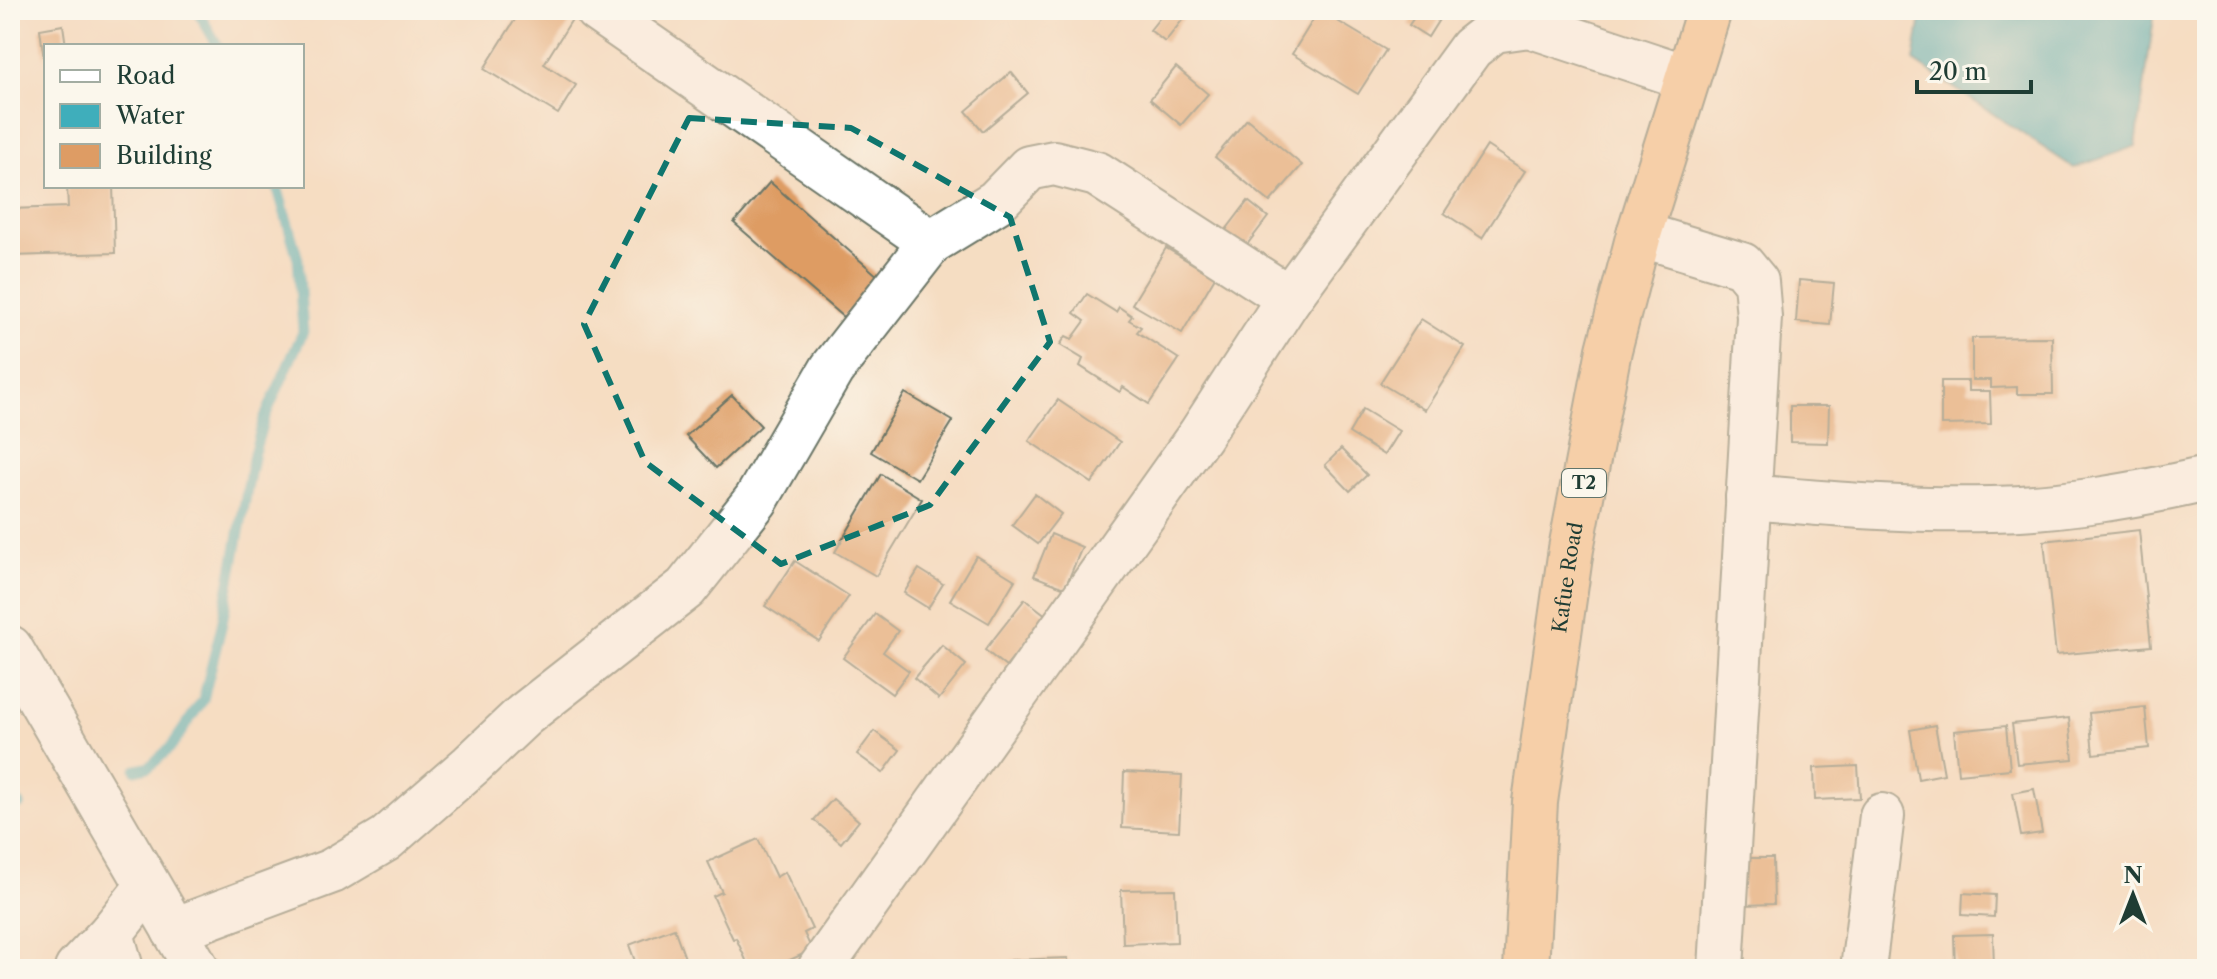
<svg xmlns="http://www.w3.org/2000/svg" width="2217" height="979" font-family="'Libre Caslon Text',serif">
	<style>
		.water { fill: #3faebb; stroke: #2f7678; stroke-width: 2 }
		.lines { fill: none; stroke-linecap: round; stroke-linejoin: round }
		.stream { stroke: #3faebb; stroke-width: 11 }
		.building { fill: #de9c64 }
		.minor-casing { stroke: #6a7566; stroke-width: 48 }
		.highway-casing { stroke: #6a7566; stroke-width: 48 }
		.minor { stroke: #fff; stroke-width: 44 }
		.highway { stroke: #f7be87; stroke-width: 44 }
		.marked { fill: none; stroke: #0f766e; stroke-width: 6; stroke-dasharray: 16 10; stroke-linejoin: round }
		.labels { text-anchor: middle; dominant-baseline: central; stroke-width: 8; stroke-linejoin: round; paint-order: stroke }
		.shield { fill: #fbf7ec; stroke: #61756b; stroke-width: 2 }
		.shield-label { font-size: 18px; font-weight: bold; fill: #1f3d34 }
		.street-label { font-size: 20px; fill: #1f3d34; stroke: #fbf7ec }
	</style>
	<rect width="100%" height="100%" fill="#fbf7ec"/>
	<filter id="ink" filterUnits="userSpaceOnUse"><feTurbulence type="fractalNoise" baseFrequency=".0125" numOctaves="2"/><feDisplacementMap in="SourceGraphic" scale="16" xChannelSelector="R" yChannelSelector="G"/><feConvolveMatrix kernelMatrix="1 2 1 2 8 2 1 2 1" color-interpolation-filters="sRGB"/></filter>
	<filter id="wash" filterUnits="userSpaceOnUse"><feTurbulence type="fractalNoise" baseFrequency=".006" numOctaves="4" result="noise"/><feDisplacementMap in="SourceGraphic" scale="32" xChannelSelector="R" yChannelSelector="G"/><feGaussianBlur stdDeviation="1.8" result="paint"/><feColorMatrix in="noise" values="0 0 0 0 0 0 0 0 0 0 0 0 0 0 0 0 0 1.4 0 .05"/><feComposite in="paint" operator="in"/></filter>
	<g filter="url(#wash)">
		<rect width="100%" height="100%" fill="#f5ddc2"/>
		<!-- water -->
		<path class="water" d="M1922,10H2155L2136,146L2074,168L1914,61Z"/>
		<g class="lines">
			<!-- stream -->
			<g class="stream">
				<path d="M197,10L218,46"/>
				<path d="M136,770L149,767L171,747L203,700L222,624L254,453L264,419L303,332L298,259L277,186"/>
				<path d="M10,806L20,804"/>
			</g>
		</g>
		<g id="blocks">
			<!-- building -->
			<g class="building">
				<path d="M521,10H570L576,13L544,64L576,85L558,114L484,69Z"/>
				<path d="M1166,10H1190L1165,42L1150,30Z"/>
				<path d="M1319,10L1386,50L1358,94L1292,54Z"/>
				<path d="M1419,10H1445L1428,37L1409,25Z"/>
				<path d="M63,25L66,46H46L44,60L40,29Z"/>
				<path d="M1176,67L1208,94L1181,125L1150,99Z"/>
				<path d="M1011,72L1028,93L983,131L966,111Z"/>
				<path d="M1247,119L1302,165L1270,202L1215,157Z"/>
				<path d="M1487,146L1525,171L1482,238L1444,213Z"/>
				<path d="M770,182L879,277L843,317L734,223Z"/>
				<path d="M67,186H113L115,253L10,256V209L68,207Z"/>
				<path d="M1248,201L1268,217L1236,259L1216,243Z"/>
				<path d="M1166,248L1215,277L1182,333L1132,304Z"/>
				<path d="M1799,280L1834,283L1830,325L1796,322Z"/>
				<path d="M1087,294L1116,312L1119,307L1132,316L1129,320L1141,327L1137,332L1179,359L1149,404L1123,387L1120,392L1080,366L1083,359L1060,345L1066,336L1072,339L1085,321L1074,313Z"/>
				<path d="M1421,319L1465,347L1425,410L1380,383Z"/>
				<path d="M2052,337L2053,394H2017V387L1991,388V380H1972V338Z"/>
				<path d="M1941,381H1968V391H1990L1991,424L1941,425Z"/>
				<path d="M905,393L953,421L917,479L871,452Z"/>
				<path d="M732,395L761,426L716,468L686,436Z"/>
				<path d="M1058,400L1120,442L1092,483L1029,441Z"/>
				<path d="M1790,406H1829L1828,443L1790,442Z"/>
				<path d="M1363,409L1399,431L1384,455L1349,433Z"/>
				<path d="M1341,449L1367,475L1350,491L1325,465Z"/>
				<path d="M881,474L922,499L876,576L835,552Z"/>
				<path d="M1035,494L1061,514L1038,544L1012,525Z"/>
				<path d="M2139,530L2151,646L2056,655L2044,541Z"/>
				<path d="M1051,534L1082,547L1065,588L1034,576Z"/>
				<path d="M976,556L1015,580L989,623L950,600Z"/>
				<path d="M795,561L849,596L819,641L765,606Z"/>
				<path d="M919,569L943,584L928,608L904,593Z"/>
				<path d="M1025,599L1047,616L1006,667L985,650Z"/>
				<path d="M875,614L898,631L883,652L909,671L892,694L843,658Z"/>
				<path d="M942,645L966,665L939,699L914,678Z"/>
				<path d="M2145,707L2149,748L2093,754L2089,713Z"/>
				<path d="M2069,718L2073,759L2017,764L2012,724Z"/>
				<path d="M1935,725L1944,774L1918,779L1910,730Z"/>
				<path d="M2006,726L2010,769L1958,774L1954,731Z"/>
				<path d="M874,731L900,750L883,773L857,754Z"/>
				<path d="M1858,766L1860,798L1815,800L1814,768Z"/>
				<path d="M1124,772L1182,775L1179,831L1122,828Z"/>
				<path d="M2034,789L2042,833L2021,836L2013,793Z"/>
				<path d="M833,799L859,821L841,843L814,820Z"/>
				<path d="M758,839L776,877L785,872L812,929L804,933L812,950L770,969H750L736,938L733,939L713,896L722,892L708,862Z"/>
				<path d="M1742,858H1773L1774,904L1743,905Z"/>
				<path d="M1175,889L1177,942L1123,944L1121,890Z"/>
				<path d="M1963,893L1995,895L1994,917L1962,915Z"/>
				<path d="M674,928L689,969H638L629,945Z"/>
				<path d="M1993,934L1994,969H1955L1954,935Z"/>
				<path d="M1068,958V969H1012L1011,960Z"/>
			</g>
		</g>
	</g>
	<g filter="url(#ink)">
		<use href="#blocks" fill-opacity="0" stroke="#6a7566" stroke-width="2"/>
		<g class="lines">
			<defs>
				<g id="minor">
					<path d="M597,10L931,242"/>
					<path d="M1639,234L1742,265L1756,282L1759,317L1721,969"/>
					<path d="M1748,497C1829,504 1909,511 1991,509C2064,508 2136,495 2207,479"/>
					<path d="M10,648L197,969"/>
					<path d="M174,930L332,871L386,839L471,765L524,715L686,588L756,500L832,369L931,242L996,202L1029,168L1054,163L1097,174L1289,298"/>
					<path d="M77,969L111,933"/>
					<path d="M121,969L111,933L148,886"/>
					<path d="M820,969L1200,435L1289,298L1471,48L1494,30L1529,25L1686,77"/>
					<path d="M1863,969L1882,816"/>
				</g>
				<g id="highway">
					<path id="s1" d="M1526,969L1535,802L1571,549L1609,350L1639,234L1709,10"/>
				</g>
			</defs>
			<!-- minor casing -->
			<use href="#minor" class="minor-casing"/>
			<!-- highway casing -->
			<use href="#highway" class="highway-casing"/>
			<!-- minor -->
			<use href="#minor" class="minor"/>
			<!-- highway -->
			<use href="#highway" class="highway"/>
		</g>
	</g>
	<!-- marked area -->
	<path d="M0 0H2217V979H0ZM689,118L851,128L1010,217L1050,342L930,505L781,564L645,462L584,324Z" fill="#f5ddc2" fill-opacity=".55" fill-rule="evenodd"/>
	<path class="marked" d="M689,118L851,128L1010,217L1050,342L930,505L781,564L645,462L584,324Z"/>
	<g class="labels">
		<!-- shield labels -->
		<rect class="shield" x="1562" y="469" width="44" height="28" rx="6"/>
		<g class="shield-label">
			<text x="1584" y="483">T2</text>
		</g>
		<!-- street labels -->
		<g class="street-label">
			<text stroke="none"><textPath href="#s1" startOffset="394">Kafue Road</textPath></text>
		</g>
	</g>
	<!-- margin -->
	<rect width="2217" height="979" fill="none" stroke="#fbf7ec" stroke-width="40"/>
	<!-- legend -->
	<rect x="44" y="44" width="260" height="144" fill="#fbf7ec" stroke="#a3ada2" stroke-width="2"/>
	<rect x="60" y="70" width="40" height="12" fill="#ffffff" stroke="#a3ada2" stroke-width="2"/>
	<text x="116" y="84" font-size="24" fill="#1f3d34">Road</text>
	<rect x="60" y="104" width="40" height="24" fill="#3faebb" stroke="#a3ada2" stroke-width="2"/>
	<text x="116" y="124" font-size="24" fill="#1f3d34">Water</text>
	<rect x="60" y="144" width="40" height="24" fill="#de9c64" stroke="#a3ada2" stroke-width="2"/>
	<text x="116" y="164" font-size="24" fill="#1f3d34">Building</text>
	<!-- north arrow -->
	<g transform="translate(2133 895)" stroke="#fbf7ec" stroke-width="6" paint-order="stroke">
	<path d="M0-6L14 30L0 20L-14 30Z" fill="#1f3d34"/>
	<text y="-12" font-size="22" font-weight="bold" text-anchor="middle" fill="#1f3d34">N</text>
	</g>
	<!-- scale -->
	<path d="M1917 80v12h114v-12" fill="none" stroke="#1f3d34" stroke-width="4"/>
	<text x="1929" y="80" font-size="24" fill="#1f3d34" stroke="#fbf7ec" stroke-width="6" paint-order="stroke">20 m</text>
</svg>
